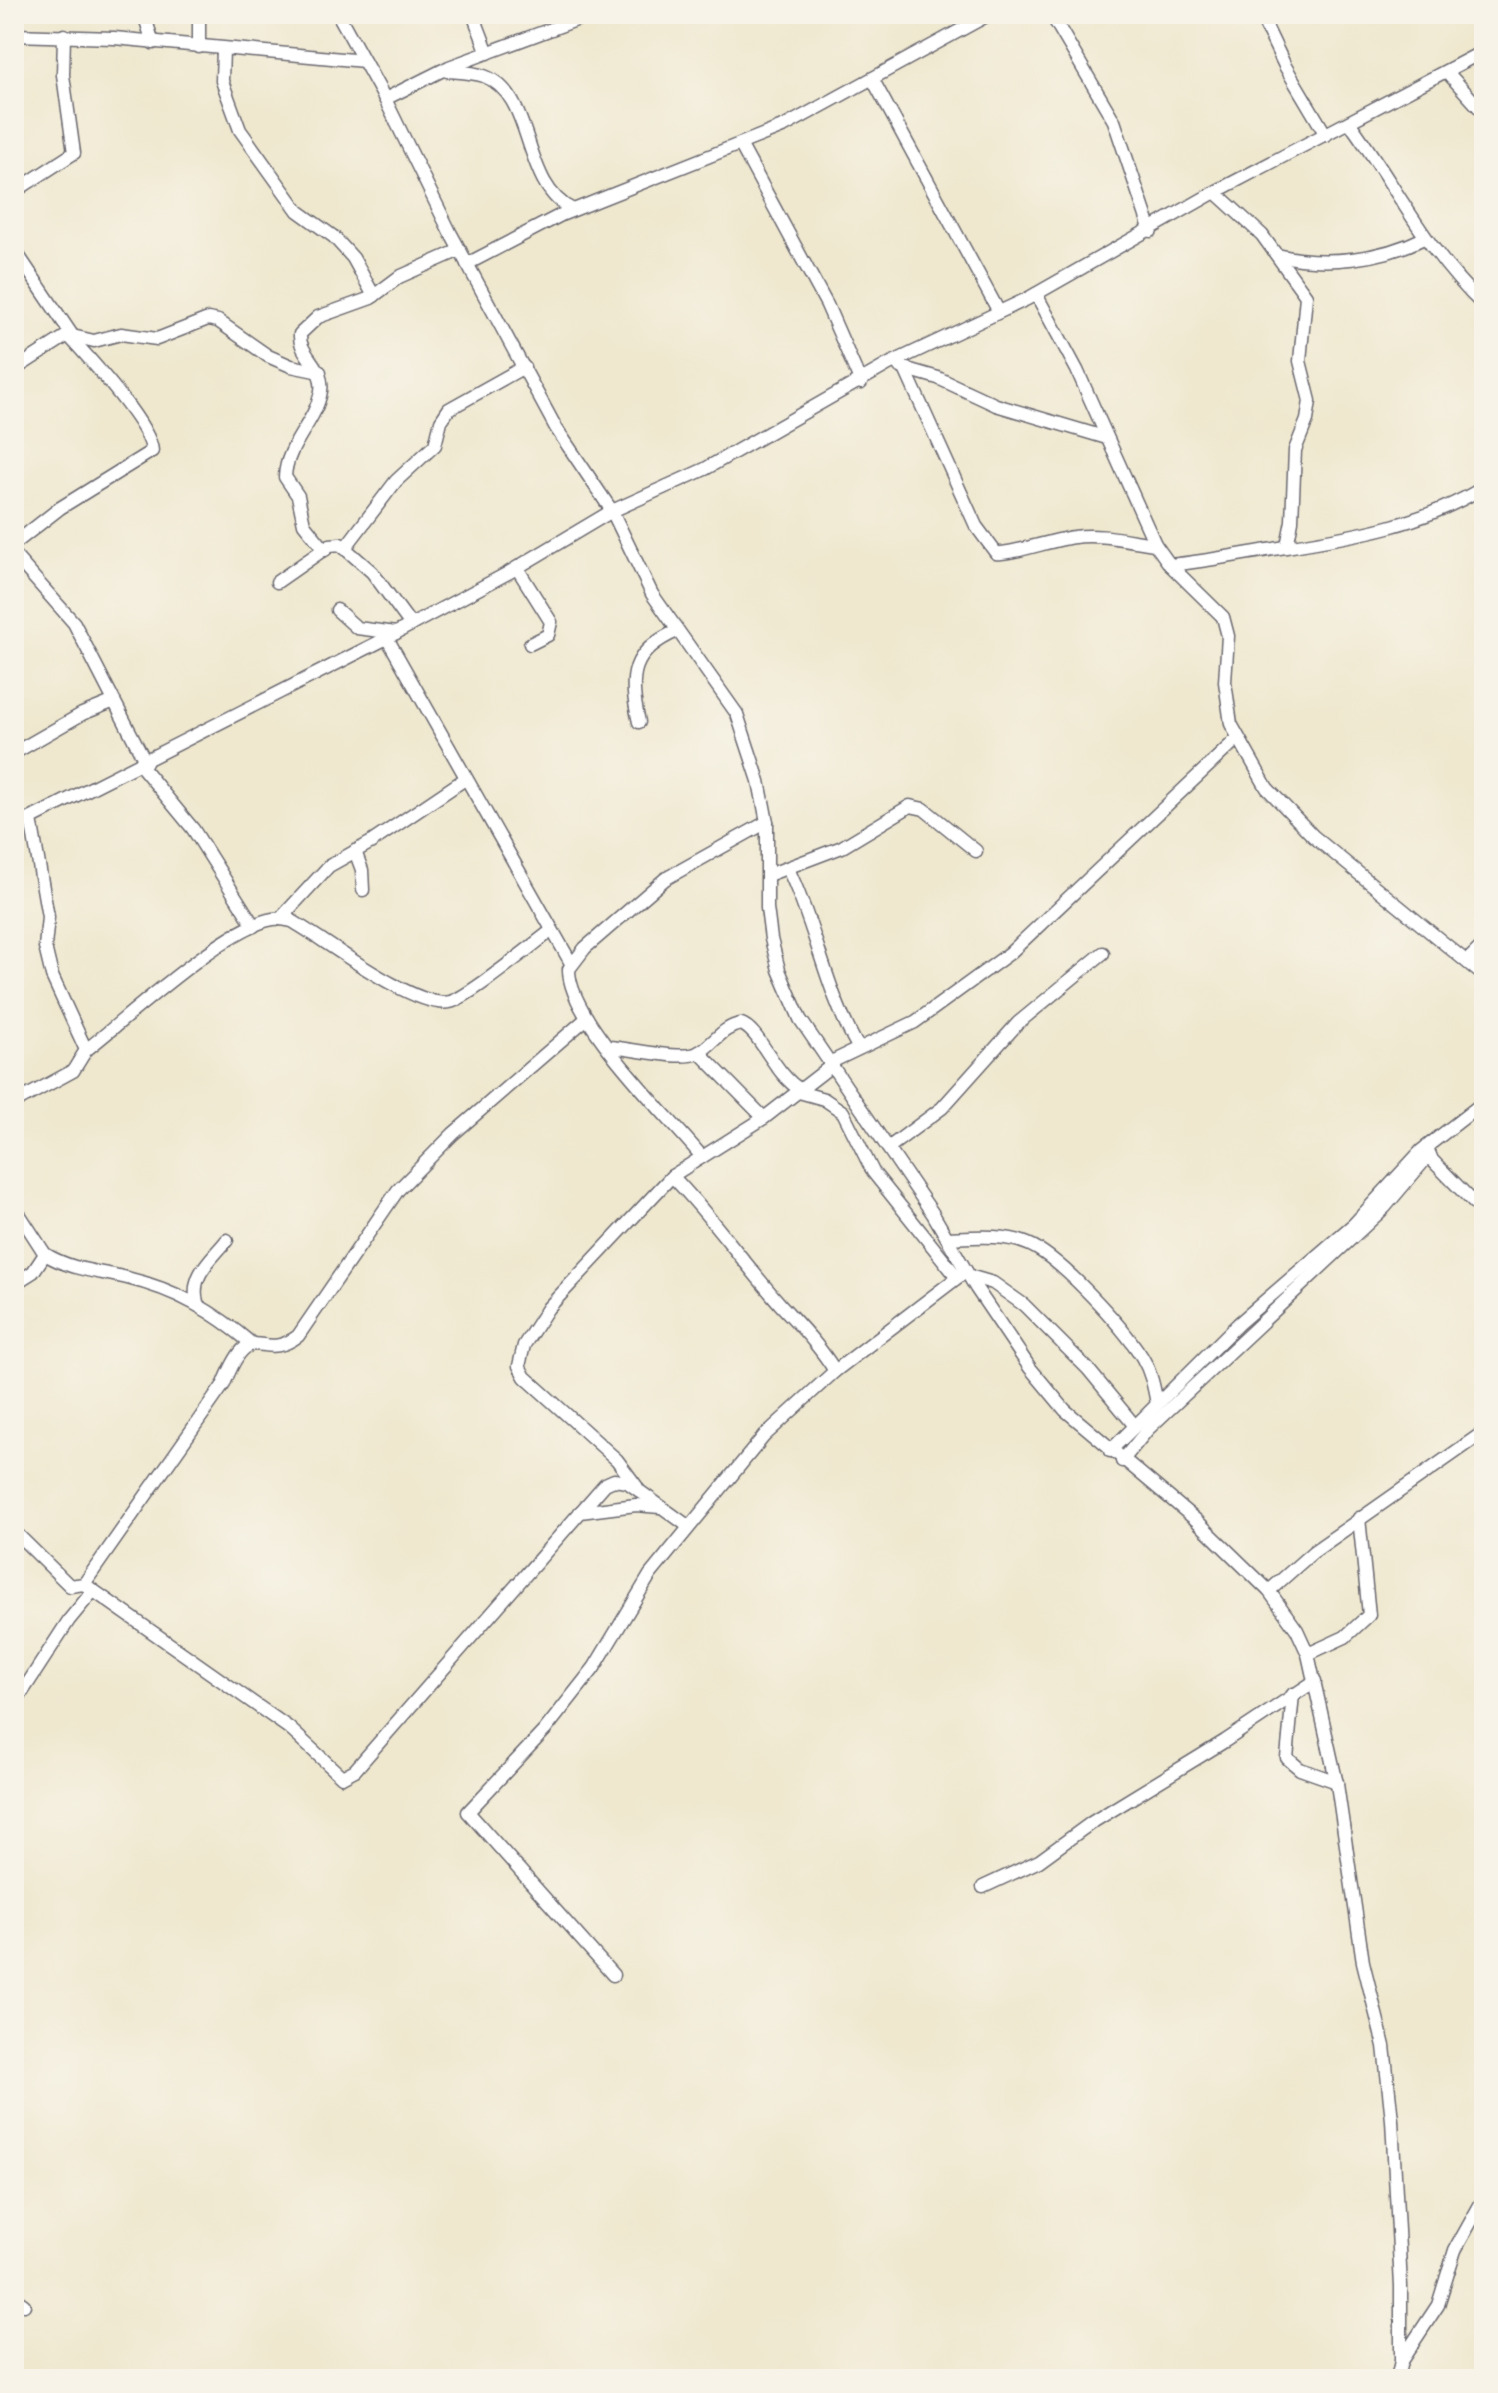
<svg xmlns="http://www.w3.org/2000/svg" width="1498" height="2393" font-family="'Gentium Book Plus',serif">
	<style>
		.lines { fill: none; stroke-linecap: round; stroke-linejoin: round }
		.minor-casing { stroke: #6a676f; stroke-width: 15 }
		.minor { stroke: #fff; stroke-width: 12 }
	</style>
	<rect width="100%" height="100%" fill="#f7f3e8"/>
	<filter id="ink" filterUnits="userSpaceOnUse"><feTurbulence type="fractalNoise" baseFrequency=".0125" numOctaves="2"/><feDisplacementMap in="SourceGraphic" scale="16" xChannelSelector="R" yChannelSelector="G"/><feConvolveMatrix kernelMatrix="1 2 1 2 8 2 1 2 1" color-interpolation-filters="sRGB"/></filter>
	<filter id="wash" filterUnits="userSpaceOnUse"><feTurbulence type="fractalNoise" baseFrequency=".006" numOctaves="4" result="noise"/><feDisplacementMap in="SourceGraphic" scale="32" xChannelSelector="R" yChannelSelector="G"/><feGaussianBlur stdDeviation="1.8" result="paint"/><feColorMatrix in="noise" values="0 0 0 0 0 0 0 0 0 0 0 0 0 0 0 0 0 1.4 0 .05"/><feComposite in="paint" operator="in"/></filter>
	<g filter="url(#wash)">
		<rect width="100%" height="100%" fill="#efe8cf"/>
	</g>
	<g filter="url(#ink)">
		<g class="lines">
			<defs>
				<g id="minor">
					<path d="M144,14L153,43"/>
					<path d="M338,14L385,99L450,232L556,428L612,511L652,594L737,714L759,781L767,822V908L771,939L779,970L800,1019L933,1214L976,1288L1030,1368L1065,1410L1196,1520L1269,1591L1297,1630L1308,1654L1337,1784L1363,1962L1384,2046L1392,2120L1401,2286V2361L1397,2379"/>
					<path d="M473,14L488,53"/>
					<path d="M1051,14L1114,121L1151,231"/>
					<path d="M1260,14L1285,66L1326,135"/>
					<path d="M1478,14L1484,25"/>
					<path d="M14,35L114,38L364,61"/>
					<path d="M199,47V14"/>
					<path d="M223,49L222,81L240,130L298,211L334,237L353,258L374,296"/>
					<path d="M447,71C459,72 472,72 484,76C536,95 520,185 573,210"/>
					<path d="M1447,72L1484,113"/>
					<path d="M873,80L999,312"/>
					<path d="M385,99L449,67L592,14"/>
					<path d="M1349,122C1396,186 1425,250 1484,306"/>
					<path d="M740,144L827,305L861,383"/>
					<path d="M14,192L74,153L63,75L64,35"/>
					<path d="M1215,192L1262,235L1306,296L1300,361L1310,401L1307,420L1295,450L1292,521L1287,546"/>
					<path d="M14,249L72,335"/>
					<path d="M1277,255C1325,266 1380,260 1424,238"/>
					<path d="M467,264L561,215L785,126L990,14"/>
					<path d="M1036,294L1077,370L1155,544L1170,565L1223,617L1228,636L1225,682L1231,724L1267,788L1313,836L1484,976"/>
					<path d="M900,367L938,378L996,405L1107,438"/>
					<path d="M905,369L976,526L996,553C1010,555 1055,539 1074,537C1099,533 1130,541 1155,544"/>
					<path d="M14,370L68,335L94,341L121,334L157,339L208,319L218,321L268,356L291,366L320,372"/>
					<path d="M14,544L60,508L152,451C151,425 87,356 68,335"/>
					<path d="M345,548L396,481L435,445L441,421L449,409L524,367"/>
					<path d="M325,550L304,524L298,496L285,477C286,445 316,422 321,391C325,366 298,355 300,334L318,317L371,298L399,277L460,250"/>
					<path d="M14,555L74,623L146,763"/>
					<path d="M1170,565C1209,561 1247,553 1286,547C1355,536 1423,525 1484,487"/>
					<path d="M517,568L551,622L548,635L530,644"/>
					<path d="M277,582L330,545L340,544L372,572L411,625"/>
					<path d="M337,610L357,628L396,633"/>
					<path d="M387,638L571,963"/>
					<path d="M639,722C628,676 631,651 677,631"/>
					<path d="M14,753L82,714L112,702"/>
					<path d="M141,766L193,829L254,926"/>
					<path d="M14,827L381,641L508,573L612,511L705,469L889,364L1027,299L1215,192L1484,51"/>
					<path d="M355,851L362,870L363,890"/>
					<path d="M788,869C816,926 826,992 858,1047"/>
					<path d="M768,875L842,847L910,806L924,809L976,851"/>
					<path d="M280,919L329,866L370,843L465,779"/>
					<path d="M1468,960L1484,944"/>
					<path d="M608,1047C630,1048 681,1061 698,1053C714,1044 722,1027 741,1024C760,1030 774,1075 801,1090"/>
					<path d="M86,1050C126,1019 227,926 273,919C279,918 287,920 292,921C324,939 416,1010 450,1002C468,998 531,946 551,931"/>
					<path d="M699,1052L764,1118"/>
					<path d="M829,1063L915,1022L1010,953L1238,738"/>
					<path d="M799,1092L824,1099L843,1112L873,1172L957,1277"/>
					<path d="M14,1103L73,1071L86,1050L52,976L45,947L48,917L31,819"/>
					<path d="M888,1148L942,1108L1018,1023L1103,953"/>
					<path d="M1428,1150L1432,1160L1484,1213"/>
					<path d="M702,1157C668,1115 568,1020 569,969L585,948L665,879L767,822"/>
					<path d="M672,1176C711,1216 743,1262 780,1304C800,1326 819,1345 835,1371"/>
					<path d="M14,1206L45,1254L33,1272L14,1284"/>
					<path d="M948,1238C974,1237 1004,1234 1028,1244C1060,1257 1123,1327 1142,1357C1151,1372 1154,1387 1157,1404"/>
					<path d="M45,1254C71,1270 97,1271 127,1278C177,1290 213,1311 252,1344"/>
					<path d="M969,1276L993,1283L1024,1305L1088,1369L1135,1426"/>
					<path d="M197,1302C190,1275 211,1260 227,1240"/>
					<path d="M1110,1451L1238,1324L1354,1224L1421,1151L1484,1102"/>
					<path d="M1122,1461L1148,1429L1385,1207L1429,1155"/>
					<path d="M637,1487L617,1460L525,1377L519,1366L524,1345L548,1308L672,1176L764,1118L831,1066"/>
					<path d="M580,1512L636,1505L660,1507"/>
					<path d="M14,1531L70,1586L84,1584L224,1384C252,1313 259,1365 298,1336L398,1190L453,1134L587,1018"/>
					<path d="M84,1584L289,1728L342,1777L355,1770L605,1484L614,1480L627,1482L688,1526"/>
					<path d="M1269,1591L1313,1552L1484,1432"/>
					<path d="M1308,1654L1345,1637L1369,1615L1359,1518"/>
					<path d="M1293,1694L1287,1758L1300,1769L1337,1782"/>
					<path d="M17,1700L69,1620L93,1591"/>
					<path d="M983,1887L1039,1861L1091,1823L1225,1741L1315,1681"/>
					<path d="M613,1975L468,1812L545,1730L594,1668L650,1575L764,1436L835,1371L966,1271"/>
					<path d="M14,2298L24,2305"/>
					<path d="M1401,2361L1438,2305L1455,2250L1484,2198"/>
				</g>
			</defs>
			<!-- minor casing -->
			<use href="#minor" class="minor-casing"/>
			<!-- minor -->
			<use href="#minor" class="minor"/>
		</g>
	</g>
	<!-- margin -->
	<rect width="1498" height="2393" fill="none" stroke="#f7f3e8" stroke-width="48"/>
</svg>
